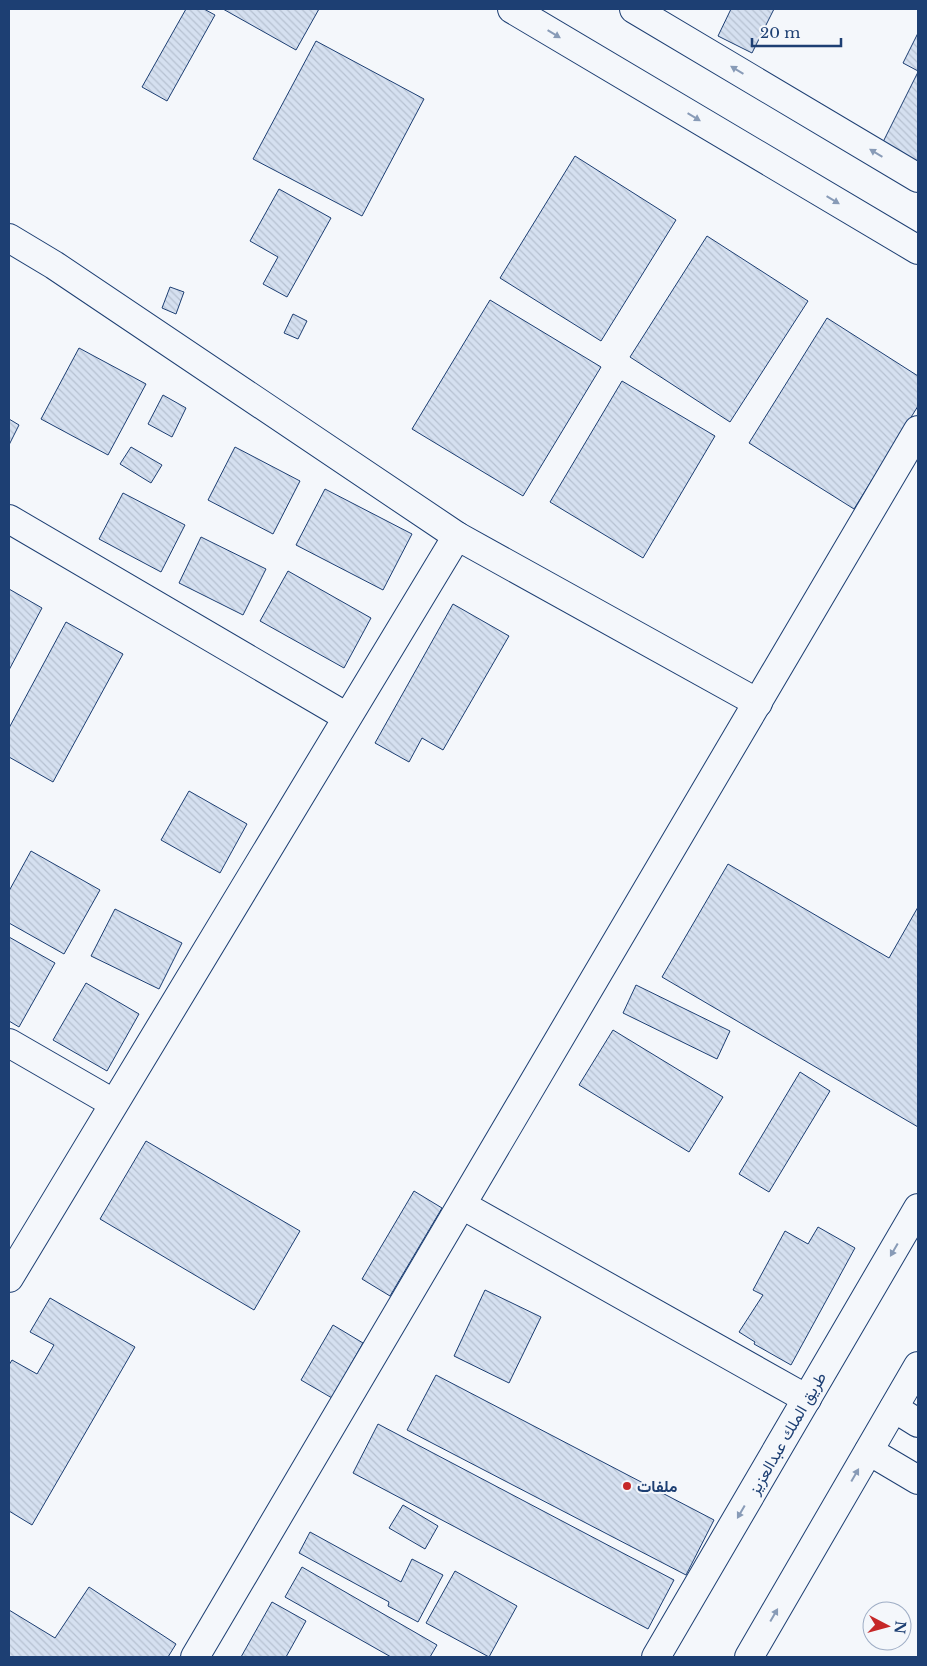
<svg xmlns="http://www.w3.org/2000/svg" width="927" height="1666" font-family="'Libre Baskerville',Vazirmatn,serif">
	<style>
		.building { fill: url(#building-back-hatch); stroke: #1d3f73 }
		.lines { fill: none; stroke-linecap: round; stroke-linejoin: round }
		.minor-casing { stroke: #1d3f73; stroke-width: 30 }
		.highway-casing { stroke: #1d3f73; stroke-width: 30 }
		.minor { stroke: #f4f7fb; stroke-width: 28 }
		.highway { stroke: #f4f7fb; stroke-width: 28 }
		.oneway { fill: #889bb7 }
		.poi-dot { fill: #c62828; stroke: #f4f7fb; stroke-width: 2 }
		.labels { text-anchor: middle; dominant-baseline: central; stroke-width: 4; stroke-linejoin: round; paint-order: stroke }
		.street-label { font-size: 16px; fill: #1d3f73; stroke: #f4f7fb }
		.poi-label { font-size: 16px; font-weight: bold; fill: #1d3f73; stroke: #f4f7fb; text-anchor: start }
	</style>
	<defs>
		<pattern id="building-back-hatch" width="6" height="6" patternUnits="userSpaceOnUse" patternTransform="scale(1.25)"><rect width="6" height="6" fill="#d5e0f0"/><path d="M-1 5l2 2M0 0l6 6M5-1l2 2" fill="none" stroke="#b6c1d1"/></pattern>
	</defs>
	<rect width="100%" height="100%" fill="#f4f7fb"/>
	<!-- building -->
	<g class="building">
		<path d="M186,9H204L215,15L167,101L142,87Z"/>
		<path d="M223,9H319L296,50Z"/>
		<path d="M731,9H774L752,53L718,36Z"/>
		<path d="M918,33V71L903,63Z"/>
		<path d="M316,41L424,99L362,216L253,159Z"/>
		<path d="M918,72V165L881,146Z"/>
		<path d="M575,156L676,220L601,341L500,278Z"/>
		<path d="M279,189L331,218L287,297L263,284L278,257L250,241Z"/>
		<path d="M707,236L808,301L730,422L630,357Z"/>
		<path d="M170,287L184,292L176,314L162,308Z"/>
		<path d="M490,300L601,367L523,496L412,429Z"/>
		<path d="M293,314L307,321L298,339L284,333Z"/>
		<path d="M827,318L918,376V406L854,509L749,443Z"/>
		<path d="M79,348L146,384L108,455L41,419Z"/>
		<path d="M622,381L715,436L643,558L550,502Z"/>
		<path d="M163,395L186,408L172,437L148,424Z"/>
		<path d="M9,419L19,425L9,445Z"/>
		<path d="M131,447L162,465L151,483L120,464Z"/>
		<path d="M235,447L300,481L273,534L208,500Z"/>
		<path d="M325,489L412,534L383,590L296,545Z"/>
		<path d="M123,493L185,525L161,572L99,539Z"/>
		<path d="M201,537L266,569L243,615L179,583Z"/>
		<path d="M288,571L371,618L344,668L260,621Z"/>
		<path d="M9,589L42,608L9,670Z"/>
		<path d="M453,604L509,636L443,750L422,738L409,762L375,743Z"/>
		<path d="M66,622L123,654L53,782L9,757V728Z"/>
		<path d="M189,791L247,824L220,873L161,840Z"/>
		<path d="M31,851L100,890L64,954L9,923V891Z"/>
		<path d="M728,864L889,958L918,907V1127L662,977Z"/>
		<path d="M115,909L182,943L159,989L91,956Z"/>
		<path d="M9,937L55,963L19,1027L9,1021Z"/>
		<path d="M86,983L139,1014L107,1071L53,1040Z"/>
		<path d="M636,985L730,1031L717,1059L623,1013Z"/>
		<path d="M613,1030L723,1097L689,1152L579,1085Z"/>
		<path d="M800,1072L830,1091L769,1192L739,1174Z"/>
		<path d="M146,1141L300,1231L254,1310L100,1219Z"/>
		<path d="M414,1191L442,1208L390,1296L362,1279Z"/>
		<path d="M818,1227L855,1248L791,1365L754,1344L755,1342L739,1332L763,1295L753,1290L785,1231L808,1244Z"/>
		<path d="M485,1290L541,1317L509,1383L454,1356Z"/>
		<path d="M50,1298L135,1347L32,1525L9,1511V1365L12,1360L37,1374L54,1345L30,1332Z"/>
		<path d="M333,1325L363,1343L332,1398L301,1380Z"/>
		<path d="M436,1375L714,1520L686,1575L407,1430Z"/>
		<path d="M378,1424L674,1580L648,1629L353,1473Z"/>
		<path d="M403,1505L438,1526L425,1549L389,1528Z"/>
		<path d="M310,1532L401,1582L412,1559L443,1575L418,1622L388,1606L389,1602L299,1553Z"/>
		<path d="M302,1567L437,1645L430,1657H391L285,1597Z"/>
		<path d="M455,1571L517,1606L489,1657L426,1623Z"/>
		<path d="M89,1587L176,1644L168,1657H9V1610L55,1638Z"/>
		<path d="M272,1602L306,1621L286,1657H241Z"/>
	</g>
	<g class="lines">
		<defs>
			<g id="minor">
				<path d="M512,9L918,250"/>
				<path d="M634,9L918,178"/>
				<path d="M9,238L54,265L457,536"/>
				<path d="M9,519L347,717"/>
				<path d="M9,1043L113,1103"/>
				<path d="M462,1205L807,1399"/>
				<path d="M9,1278L457,536L758,703"/>
				<path d="M894,1408L918,1423"/>
				<path d="M869,1451L918,1480"/>
				<path d="M195,1657L918,430"/>
			</g>
			<g id="highway">
				<path d="M656,1657L918,1208"/>
				<path d="M749,1657L918,1366"/>
			</g>
		</defs>
		<!-- minor casing -->
		<use href="#minor" class="minor-casing"/>
		<!-- highway casing -->
		<use href="#highway" class="highway-casing"/>
		<!-- minor -->
		<use href="#minor" class="minor"/>
		<!-- highway -->
		<use href="#highway" class="highway"/>
	</g>
	<!-- one-way arrows -->
	<defs><path id="oneway-solid" d="M-6-.8H1V-3.2L6.5 0L1 3.2V.8H-6Z" transform="scale(1.25)"/></defs>
	<g class="oneway">
		<use href="#oneway-solid" transform="translate(554 34) rotate(31)"/>
		<use href="#oneway-solid" transform="translate(737 70) rotate(-149)"/>
		<use href="#oneway-solid" transform="translate(694 117) rotate(31)"/>
		<use href="#oneway-solid" transform="translate(876 153) rotate(-149)"/>
		<use href="#oneway-solid" transform="translate(833 200) rotate(31)"/>
		<use href="#oneway-solid" transform="translate(894 1250) rotate(120)"/>
		<use href="#oneway-solid" transform="translate(855 1475) rotate(-60)"/>
		<use href="#oneway-solid" transform="translate(741 1512) rotate(120)"/>
		<use href="#oneway-solid" transform="translate(774 1615) rotate(-60)"/>
	</g>
	<!-- markers -->
	<circle class="poi-dot" cx="627" cy="1486" r="5"/>
	<g class="labels">
		<!-- street labels -->
		<g class="street-label">
			<text transform="translate(787 1433) rotate(-60)">طريق الملك عبدالعزيز</text>
		</g>
		<!-- poi labels -->
		<g class="poi-label">
			<text x="637" y="1486">ملفات</text>
		</g>
	</g>
	<!-- border -->
	<rect width="927" height="1666" fill="none" stroke="#1d3f73" stroke-width="20"/>
	<!-- north arrow -->
	<g transform="translate(887 1626) rotate(96)"><circle r="24" fill="#f4f7fb" stroke="#9eadc5"/>
	<path d="M0-4L9 19L0 12L-9 19Z" fill="#c62828"/>
	<text y="-8" font-size="14" font-weight="bold" text-anchor="middle" fill="#1d3f73">N</text>
	</g>
	<!-- scale -->
	<path d="M752 38v8h89v-8" fill="none" stroke="#1d3f73" stroke-width="2.5"/>
	<text x="760" y="38" font-size="15" fill="#1d3f73" stroke="#f4f7fb" stroke-width="4" paint-order="stroke">20 m</text>
</svg>
